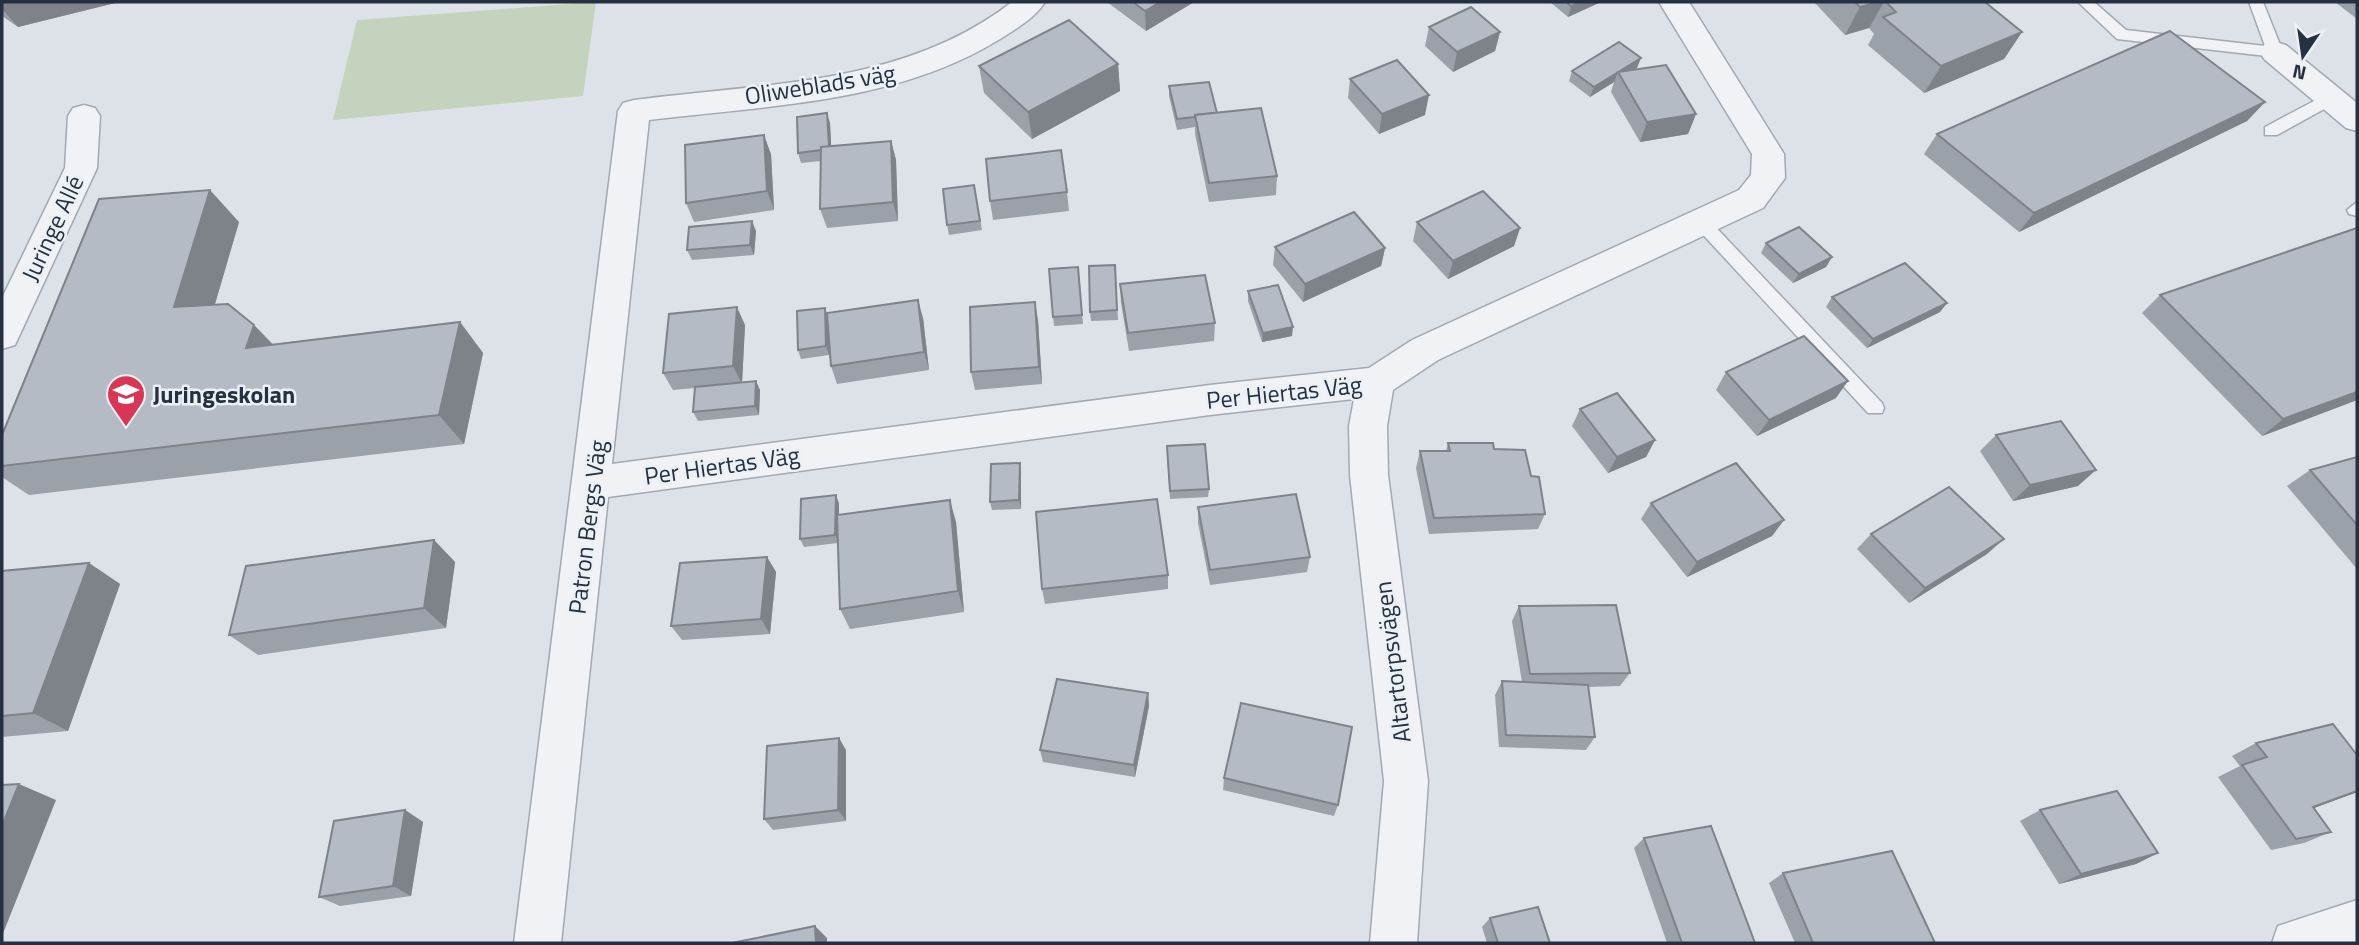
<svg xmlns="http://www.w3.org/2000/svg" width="2359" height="945" font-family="'Titillium Web',sans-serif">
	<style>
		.green { fill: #c4d3bd }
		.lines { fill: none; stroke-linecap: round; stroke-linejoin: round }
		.lane-casing { stroke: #a2a9b2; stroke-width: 3 }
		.street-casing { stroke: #a2a9b2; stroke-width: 3 }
		.lane { fill: #f0f2f6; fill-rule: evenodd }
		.street { fill: #f0f2f6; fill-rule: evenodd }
		.wall { fill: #9ba1a9 }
		.shaded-wall { fill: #7e838a }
		.building { fill: #b4bbc5; stroke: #7e838a; stroke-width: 2 }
		.labels { text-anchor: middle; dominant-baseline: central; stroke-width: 5; stroke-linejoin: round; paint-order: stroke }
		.street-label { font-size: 24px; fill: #253040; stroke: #ecf1f6 }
		.poi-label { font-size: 24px; font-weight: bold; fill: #253040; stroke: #ecf1f6; text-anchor: start }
	</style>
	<rect width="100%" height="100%" fill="#dde2e8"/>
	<!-- green -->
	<path class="green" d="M596,2L583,96L333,120L357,20Z"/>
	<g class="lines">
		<defs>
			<g id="lane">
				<path d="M2078,2H2094L2126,30L2265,46L2249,2H2263L2283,52L2275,57L2117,39Z"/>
				<path d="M2331,92L2337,94V102L2277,135H2265V127Z"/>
				<path d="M2357,202V216L2349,214L2347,210Z"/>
				<path d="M1701,216L1707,218L1882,403L1884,408L1882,413H1868L1695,226L1693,222L1695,218Z"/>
			</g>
			<g id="street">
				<path d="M1012,2H1045C1035,18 1016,29 1000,39C895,104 768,105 649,120L612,464L1210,385L1369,368L1412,340L1739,190L1751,175L1752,154L1659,2H1689L1784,154L1785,178L1763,208L1438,360L1393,390L1387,426L1388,475L1428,781L1417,943H1370L1384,781L1350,475L1349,426L1354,399L1210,415L608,497L561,943H514L618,111L623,103L634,100C764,83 904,86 1012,2Z"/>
				<path d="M2275,42L2286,45L2357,103V131L2346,128L2264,59L2260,52L2264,45Z"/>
				<path d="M84,105L95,108L100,116L97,168L15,345L2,349V298L65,168L68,116L73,108Z"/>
				<path d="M2357,900V943H2272L2278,926Z"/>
			</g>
		</defs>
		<!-- lane casing -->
		<use href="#lane" class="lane-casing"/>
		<!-- street casing -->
		<use href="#street" class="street-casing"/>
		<!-- lane -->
		<use href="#lane" class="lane"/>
		<!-- street -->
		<use href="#street" class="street"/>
	</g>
	<!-- wall -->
	<g class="wall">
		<path d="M2,2H119L18,27L2,16Z"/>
		<path d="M1107,2H1194L1146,31Z"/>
		<path d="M1550,2H1601L1568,17Z"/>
		<path d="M1814,2H1985L2022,32L2004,59L1924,93L1868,45L1874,34L1869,28L1845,35Z"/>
		<path d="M2335,2H2357V19Z"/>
		<path d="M1429,27L1500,32L1495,51L1453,72L1425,46Z"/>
		<path d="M1118,64L1120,91L1032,139L984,93L979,66Z"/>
		<path d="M1637,68L1635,70L1696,114L1688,134L1640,142L1611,92L1614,82L1590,97L1569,81L1572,71Z"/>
		<path d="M1350,79L1425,115L1379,134L1348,98Z"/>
		<path d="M1169,86L1217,113L1277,176L1276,195L1209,202L1195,134V127L1177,130L1169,96Z"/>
		<path d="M2265,102L2247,121L2019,232L1924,154L1937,134Z"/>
		<path d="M830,123L831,146L891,141L896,160L898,221L827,228L820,209L821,161L801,163L798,153Z"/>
		<path d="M771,154L774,210L694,222L686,203Z"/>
		<path d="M974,185L982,230L949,235L947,225Z"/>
		<path d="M1067,192L1069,211L993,220L990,201Z"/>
		<path d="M239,222L215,304L254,325L273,344L460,322L483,353L464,444L29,495L2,477V435Z"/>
		<path d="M1417,222L1520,228L1514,246L1448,279L1413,241Z"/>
		<path d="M2357,228V400L2262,436L2142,313L2160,295Z"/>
		<path d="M756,231L754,255L692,260L687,250Z"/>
		<path d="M1766,243L1832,257L1826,267L1793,283L1761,253Z"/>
		<path d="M1275,247L1385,248L1381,266L1303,302L1273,265Z"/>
		<path d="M1115,265L1118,320L1091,321L1090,312Z"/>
		<path d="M1078,267L1083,324L1054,326L1053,317Z"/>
		<path d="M1120,284L1215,323L1214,341L1129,351L1121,303Z"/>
		<path d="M1248,291L1292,336L1262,342L1248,301Z"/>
		<path d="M1832,297L1947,303L1940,312L1867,348L1826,307Z"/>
		<path d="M828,315L923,318L929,370L837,384L831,366L829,355L801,359L798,350Z"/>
		<path d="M1038,320L1042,384L975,390L971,372Z"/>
		<path d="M745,325L742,382L760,390L759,415L698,421L693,412L695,388L673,390L663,373Z"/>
		<path d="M1726,372L1836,398L1757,436L1716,390Z"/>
		<path d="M1580,409L1655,440L1646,457L1608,473L1572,426Z"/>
		<path d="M1996,435L2078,486L2013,501L1980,451Z"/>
		<path d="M1448,443L1494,449L1531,476L1545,514L1538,529L1429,534L1416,468L1420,451H1446Z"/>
		<path d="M1167,455L1209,489L1208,497L1170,499Z"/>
		<path d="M2357,457V569L2287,486L2310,470Z"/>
		<path d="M1021,472V509L992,510L990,502Z"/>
		<path d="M836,495L839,504V515L956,522L964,612L850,629L840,609L838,543L804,547L800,539Z"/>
		<path d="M1651,503L1784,520L1772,536L1687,577L1641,519Z"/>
		<path d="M1198,507L1310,557L1307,572L1210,585L1198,523Z"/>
		<path d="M1871,534L1987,554L1909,603L1857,549Z"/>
		<path d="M434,540L455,562L446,628L258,655L229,635Z"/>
		<path d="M767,557L776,572L770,634L682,640L671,626Z"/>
		<path d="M89,563L120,584L68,731L2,737V571Z"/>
		<path d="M1168,575V589L1045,604L1042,589Z"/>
		<path d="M1519,606L1630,673L1620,686L1588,687L1595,737L1586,750L1499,747L1495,695L1502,681L1522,682L1512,621Z"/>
		<path d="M1148,693L1149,706L1135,777L1043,762L1040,750Z"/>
		<path d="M2256,743L2357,755V792L2314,808L2331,832L2304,843L2271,850L2218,777L2240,766L2232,756Z"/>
		<path d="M846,750V821L773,830L764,819Z"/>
		<path d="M1224,778L1338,805L1334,816L1223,790Z"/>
		<path d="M405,810L423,822L411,896L340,906L319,897Z"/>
		<path d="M2040,810L2158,853L2136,864L2059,884L2020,821Z"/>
		<path d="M1644,838L1755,943H1667L1634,848Z"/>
		<path d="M1783,873L1935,943H1795L1769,883Z"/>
		<path d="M1490,918L1550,943H1487L1482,927Z"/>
	</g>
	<!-- shaded-wall -->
	<g class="shaded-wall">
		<path d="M2,2H119L18,27L2,9Z"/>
		<path d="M1160,2H1194L1146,31L1145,11Z"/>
		<path d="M1581,2H1601L1568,17L1571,6Z"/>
		<path d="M1879,2H1884L1869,28L1845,35L1860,7Z"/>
		<path d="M1500,32L1495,51L1453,72L1457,52Z"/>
		<path d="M2022,32L2004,59L1924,93L1941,66Z"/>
		<path d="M1641,58L1637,68L1621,78L1618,72L1614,82L1590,97L1594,87Z"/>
		<path d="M1118,64L1120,91L1032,139L1028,112Z"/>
		<path d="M1429,95L1425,115L1379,134L1382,114Z"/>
		<path d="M2265,102L2247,121L2019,232L2034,213Z"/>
		<path d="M827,113L830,123L832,160L829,150Z"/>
		<path d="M1696,114L1688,134L1640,142L1647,122Z"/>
		<path d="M764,135L771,154L774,210L767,191Z"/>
		<path d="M891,141L896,160L898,221L893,202Z"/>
		<path d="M210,190L239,222L205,338L174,307Z"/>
		<path d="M752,221L756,231L754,255L750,245Z"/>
		<path d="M1520,228L1514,246L1448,279L1453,261Z"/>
		<path d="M1385,248L1381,266L1303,302L1305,284Z"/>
		<path d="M1832,257L1826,267L1793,283L1799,274Z"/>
		<path d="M918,300L923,318L929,370L924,352Z"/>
		<path d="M1035,302L1038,320L1042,384L1039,367Z"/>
		<path d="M1947,303L1940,312L1867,348L1873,339Z"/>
		<path d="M737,307L745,325L742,384L733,366Z"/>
		<path d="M825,308L828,317L829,355L826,346Z"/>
		<path d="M460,322L483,353L464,444L439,415Z"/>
		<path d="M254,325L283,356L246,348Z"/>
		<path d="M1293,327L1292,336L1262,342L1263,333Z"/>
		<path d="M756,381L760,390L759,415L755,406Z"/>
		<path d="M1848,381L1836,398L1757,436L1769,420Z"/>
		<path d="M2357,392V400L2262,436L2283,419Z"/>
		<path d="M1655,440L1646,457L1608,473L1617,457Z"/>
		<path d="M1020,463L1021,472V509L1019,500Z"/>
		<path d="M2096,470L2078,486L2013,501L2030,485Z"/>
		<path d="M836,495L839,504V543L835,535Z"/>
		<path d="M950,500L956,522L964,612L958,591Z"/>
		<path d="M1784,520L1772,536L1687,577L1697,562Z"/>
		<path d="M2004,539L1987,554L1909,603L1925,588Z"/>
		<path d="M434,540L455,562L446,628L424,608Z"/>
		<path d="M767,557L776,572L770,634L761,619Z"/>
		<path d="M89,563L120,584L68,731L33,713Z"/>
		<path d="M1148,693L1149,706L1135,777L1134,765Z"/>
		<path d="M839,738L846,750V821L838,810Z"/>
		<path d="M19,784L56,800L2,936V826Z"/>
		<path d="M2357,791V792L2287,818L2313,807Z"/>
		<path d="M405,810L423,822L411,896L393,886Z"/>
		<path d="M2158,853L2136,864L2059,884L2081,874Z"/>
		<path d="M815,926L827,938V943H816Z"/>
	</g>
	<!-- building -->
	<g class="building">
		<path d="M1133,2H1160L1145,11Z"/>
		<path d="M1566,2H1581L1571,6Z"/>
		<path d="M1855,2H1879L1860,7Z"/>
		<path d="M1886,2H1985L2022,32L1941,66L1883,17L1896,12Z"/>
		<path d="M1471,7L1500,32L1457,52L1429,27Z"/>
		<path d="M1069,20L1118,64L1028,112L979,66Z"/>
		<path d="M2170,31L2265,102L2034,213L1937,134Z"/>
		<path d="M1619,42L1641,58L1594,87L1572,71Z"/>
		<path d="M1397,60L1429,95L1382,114L1350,79Z"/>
		<path d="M1666,65L1696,114L1647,122L1618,72Z"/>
		<path d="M1209,82L1217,113L1195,115V117L1177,119L1169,86Z"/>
		<path d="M1261,108L1277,176L1209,183L1195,115Z"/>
		<path d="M827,113L829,147H821V150L798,153L797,117Z"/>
		<path d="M764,135L767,191L686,203L685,145Z"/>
		<path d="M891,141L893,202L820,209L821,147Z"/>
		<path d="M1061,150L1067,192L990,201L986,159Z"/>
		<path d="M974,185L980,221L947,225L943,189Z"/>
		<path d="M210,190L174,307L228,304L254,325L246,348L460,322L439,415L2,466V435L99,199Z"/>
		<path d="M1483,191L1520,228L1453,261L1417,222Z"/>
		<path d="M1354,212L1385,248L1305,284L1275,247Z"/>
		<path d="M752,221L750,245L687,250L689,227Z"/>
		<path d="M1799,227L1832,257L1799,274L1766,243Z"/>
		<path d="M2357,228V392L2283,419L2160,295Z"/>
		<path d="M1905,263L1947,303L1873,339L1832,297Z"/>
		<path d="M1115,265L1117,310L1090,312L1089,266Z"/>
		<path d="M1078,267L1082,315L1053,317L1049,269Z"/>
		<path d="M1205,275L1215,323L1128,333L1120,284Z"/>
		<path d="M1278,285L1293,327L1263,333L1248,291Z"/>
		<path d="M918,300L924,352L831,366L827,313Z"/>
		<path d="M1035,302L1039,367L971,372L970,307Z"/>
		<path d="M737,307L733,366L663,373L669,314Z"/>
		<path d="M825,308L826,346L798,350L797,311Z"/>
		<path d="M1804,336L1848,381L1769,420L1726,372Z"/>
		<path d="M756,381L755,406L693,412L695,387Z"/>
		<path d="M1617,393L1655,440L1617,457L1580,409Z"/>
		<path d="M2061,421L2096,470L2030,485L1996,435Z"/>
		<path d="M1448,443H1493L1494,449L1525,450L1531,476L1539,477L1545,514L1434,518L1420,451H1450Z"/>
		<path d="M1205,444L1209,489L1170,491L1167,446Z"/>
		<path d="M2357,457V525L2310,470Z"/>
		<path d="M1020,463L1019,500L990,502L991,464Z"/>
		<path d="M1736,463L1784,520L1697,562L1651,503Z"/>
		<path d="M1949,487L2004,539L1925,588L1871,534Z"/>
		<path d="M1296,494L1310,557L1210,570L1198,507Z"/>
		<path d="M836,495L835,535L800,539L801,499Z"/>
		<path d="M1157,499L1168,575L1042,589L1036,512Z"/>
		<path d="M950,500L958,591L840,609L837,515Z"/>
		<path d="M434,540L424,608L229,635L246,566Z"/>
		<path d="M767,557L761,619L671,626L680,563Z"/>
		<path d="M89,563L33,713L2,716V571Z"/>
		<path d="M1616,605L1630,673L1530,674L1519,606Z"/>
		<path d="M1057,679L1148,693L1134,765L1040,750Z"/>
		<path d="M1502,681L1588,685L1595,737L1506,735Z"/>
		<path d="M1241,703L1352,727L1338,805L1224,778Z"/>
		<path d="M2333,724L2357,755V791L2313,807L2331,832L2296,839L2242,765L2267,757L2256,743Z"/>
		<path d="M839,738L838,810L764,819L767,746Z"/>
		<path d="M19,784L2,826V785Z"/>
		<path d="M2117,791L2158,853L2081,874L2040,810Z"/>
		<path d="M405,810L393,886L319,897L334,821Z"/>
		<path d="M1711,826L1755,943H1682L1644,838Z"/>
		<path d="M1892,851L1935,943H1813L1783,873Z"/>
		<path d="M1538,907L1550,943H1498L1490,918Z"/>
		<path d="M815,926L816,943H732Z"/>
	</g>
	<!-- icons -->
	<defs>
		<symbol id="school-pin" viewBox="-11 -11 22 30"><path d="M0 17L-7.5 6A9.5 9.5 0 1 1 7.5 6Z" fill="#da3554" stroke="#ecf1f6"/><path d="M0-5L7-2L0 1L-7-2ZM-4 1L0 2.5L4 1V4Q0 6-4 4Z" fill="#fff"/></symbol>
	</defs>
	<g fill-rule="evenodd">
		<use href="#school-pin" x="104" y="372" width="44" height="60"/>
	</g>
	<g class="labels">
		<!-- street labels -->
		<g class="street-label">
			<text transform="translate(820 84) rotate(-9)">Oliweblads väg</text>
			<text transform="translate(52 228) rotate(-65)">Juringe Allé</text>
			<text transform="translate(1284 392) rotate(-6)">Per Hiertas Väg</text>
			<text transform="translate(722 465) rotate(-8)">Per Hiertas Väg</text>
			<text transform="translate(587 527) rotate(-83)">Patron Bergs Väg</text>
			<text transform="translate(1392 662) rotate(-97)">Altartorpsvägen</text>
		</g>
		<!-- poi labels -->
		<g class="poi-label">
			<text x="153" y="394">Juringeskolan</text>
		</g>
	</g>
	<!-- border -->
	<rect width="2359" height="945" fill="none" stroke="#253040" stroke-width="7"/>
	<!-- north arrow -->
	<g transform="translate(2303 56) rotate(193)" stroke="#ecf1f6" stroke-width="5" paint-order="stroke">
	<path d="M0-5L12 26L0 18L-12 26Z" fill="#253040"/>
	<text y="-10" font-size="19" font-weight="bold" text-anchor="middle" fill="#253040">N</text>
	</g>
</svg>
